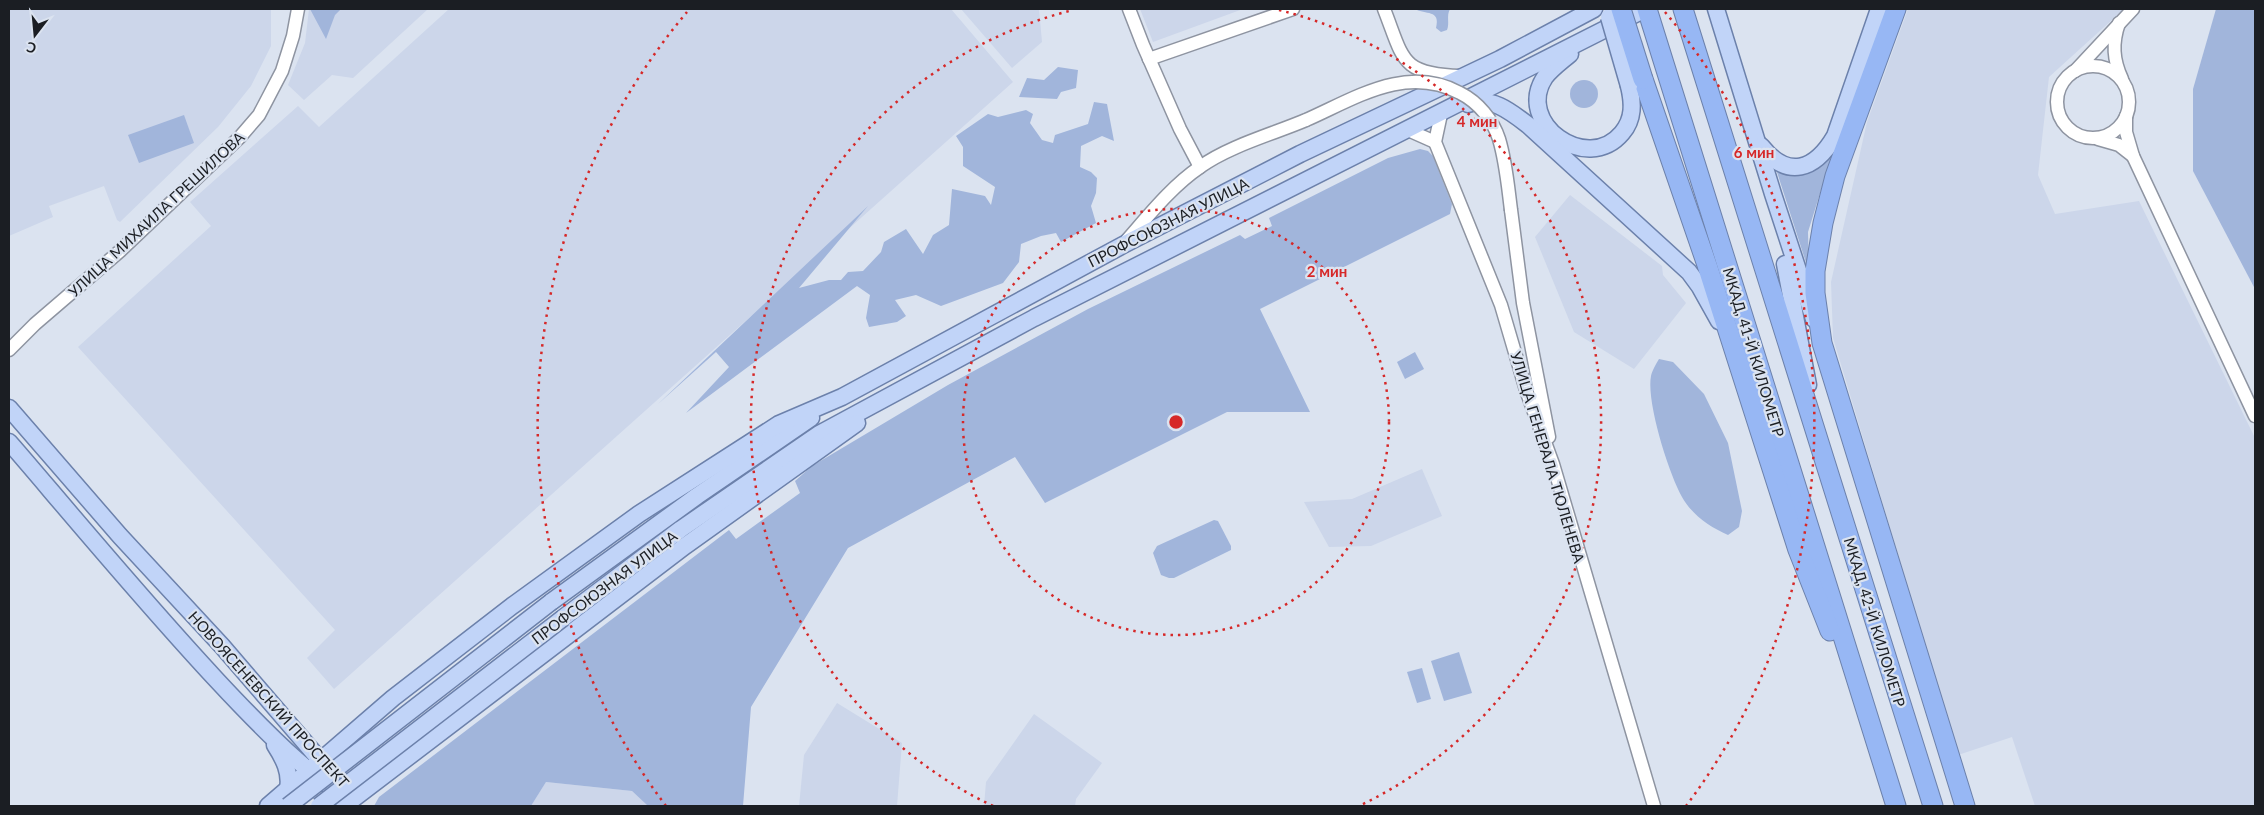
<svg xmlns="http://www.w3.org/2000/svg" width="2264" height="815" font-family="Lato,sans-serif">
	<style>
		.built { fill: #ccd6ea }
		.green { fill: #a1b5db }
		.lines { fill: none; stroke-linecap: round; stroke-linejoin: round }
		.minor-casing { stroke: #8e94a1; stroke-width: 15 }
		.major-casing { stroke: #6c81ab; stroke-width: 19 }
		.highway-casing { stroke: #6c81ab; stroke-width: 21 }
		.minor { stroke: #fff; stroke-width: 12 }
		.major { stroke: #c1d4f8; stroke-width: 16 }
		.highway { stroke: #97b7f4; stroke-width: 19 }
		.minor-bridge-casing { stroke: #8e94a1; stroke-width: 15; stroke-linecap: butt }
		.major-bridge-casing { stroke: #6c81ab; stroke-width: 19; stroke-linecap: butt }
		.highway-bridge-casing { stroke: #6c81ab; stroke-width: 21; stroke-linecap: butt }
		.minor-bridge { stroke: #fff; stroke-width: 12 }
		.major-bridge { stroke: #c1d4f8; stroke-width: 16 }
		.highway-bridge { stroke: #97b7f4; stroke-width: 19 }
		.ring { fill: none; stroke: #d62828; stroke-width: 2.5; stroke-dasharray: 2.5 5 }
		.labels { text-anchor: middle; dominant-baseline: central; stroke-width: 4.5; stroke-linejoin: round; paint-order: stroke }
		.street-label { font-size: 15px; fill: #1b1e23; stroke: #dbe3f0 }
		.centre { fill: #d62828; stroke: #dbe3f0; stroke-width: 2.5 }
		.ring-label { font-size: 15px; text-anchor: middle; font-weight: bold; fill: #d62828; stroke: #dbe3f0; stroke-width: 4.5; stroke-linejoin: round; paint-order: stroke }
	</style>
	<rect width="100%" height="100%" fill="#dbe3f0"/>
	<!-- built -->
	<g class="built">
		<path d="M9,9H271V46L251,86L218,127L120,222L117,220L104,186L49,206L53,217L9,236Z"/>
		<path d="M309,9H428L353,78L332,75L304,100L288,85L305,43Z"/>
		<path d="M449,9H951L1013,82L334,689L307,658L335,630L78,347L211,226L190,202L298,106L319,127Z"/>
		<path d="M961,9H1039L1042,42L1012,68Z"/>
		<path d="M1140,9H1243L1153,42Z"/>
		<path d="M1908,9H2124L2049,77L2038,175L2055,214L2139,201L2255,438V806H2035L2012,737L1958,755L1833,338L1831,282L1867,122Z"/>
		<path d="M1570,195L1662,266L1663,275L1686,303L1634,369L1574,332L1535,237Z"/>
		<path d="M1422,469L1442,516L1371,546L1329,547L1304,502L1352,499Z"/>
		<path d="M837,703L902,743L897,806H799L804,755Z"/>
		<path d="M1034,714L1102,763L1076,799L1075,806H984L986,782Z"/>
		<path d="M546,782L632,791L648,806H531Z"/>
	</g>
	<!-- green -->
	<g class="green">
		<path d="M310,9H341L335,15L326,39Z"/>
		<path d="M1415,9H1450C1446,16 1450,23 1447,30L1441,32L1436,28C1441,9 1425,15 1415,9Z"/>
		<path d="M2216,9H2255V289L2193,171V89Z"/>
		<path d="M1058,67L1078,70L1076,88L1061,92L1057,99L1019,97L1027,78L1044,80Z"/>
		<circle cx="1584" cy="94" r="14"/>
		<path d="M1094,102L1107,104L1114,141L1102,136L1081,146L1080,167L1091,172L1097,178L1096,193L1091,206L1096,223L1061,242L1056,233L1041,236L1021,244L1019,262L1003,283L941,306L916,295L895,300L906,316L897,322L869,327L866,318L870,295L857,286L686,413L729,367L716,352L658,404L868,206L799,288L829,280H841L848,272L863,271L881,252L884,242L906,229L923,254L933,235L949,225L952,189L985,196L991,205L995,187L963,166V147L956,136L988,114L998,117L1026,110L1033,114L1030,123L1042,140L1053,143L1055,135L1088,124Z"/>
		<path d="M184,115L194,143L139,163L128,135Z"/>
		<path d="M1835,145L1808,232L1809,272L1776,169Z"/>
		<path d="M1420,149L1428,151L1433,156L1452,204L1450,214L1260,309L1310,412H1227L1045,503L1015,457L848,548L751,707L743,806H648L632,791L546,782L531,806H374L379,797L729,530L736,539L800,493L795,481L812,466L948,385L1088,309L1240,235L1245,239L1272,226L1269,218L1388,158Z"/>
		<path d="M1415,352L1424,369L1405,379L1397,362Z"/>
		<path d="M1659,359L1673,362L1704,394L1728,443L1742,511L1739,527L1728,535C1710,527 1692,515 1682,497C1669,474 1646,402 1651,376C1652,371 1656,364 1659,359Z"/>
		<path d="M1214,520L1218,521L1231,546V550L1174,578H1169L1161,575L1153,553L1157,546Z"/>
		<path d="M1459,652L1472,693L1444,701L1431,661Z"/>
		<path d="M1422,668L1431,699L1417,703L1407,672Z"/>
	</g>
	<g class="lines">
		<defs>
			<g id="minor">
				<path d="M1129,9L1143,45L1180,129L1200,167"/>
				<path d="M1384,9C1404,60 1400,74 1461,76"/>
				<path d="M2119,23C2112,43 2113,60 2122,79"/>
				<path d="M1149,59L1293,9"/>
				<circle cx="2093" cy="102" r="36"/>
				<path d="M2075,71L2133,9"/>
				<path d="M1441,114L1435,142L1501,305L1526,390L1553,464L1654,806"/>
				<path d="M2126,116V132L2133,156L2255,416"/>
				<path d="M1408,130L1435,142"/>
				<path d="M2098,139L2119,145L2133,156"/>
				<path d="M1511,210L1523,303L1549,437"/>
				<path d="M1127,240C1149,215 1172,186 1200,167C1229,146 1273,134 1306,120"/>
				<path d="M9,350L35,324L120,251L240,137L259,115L282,71L293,36L298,9"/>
			</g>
			<g id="major">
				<path d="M1716,9L1773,194L1814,319"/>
				<path d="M1570,54C1562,61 1552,68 1545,77C1514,123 1587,175 1622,133C1634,119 1633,103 1629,86"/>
				<path d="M1468,104C1491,96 1510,111 1528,125L1689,272L1700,287L1719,321"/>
				<path d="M1761,146C1788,180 1815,170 1835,136L1879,9"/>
				<path d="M1785,264L1808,385"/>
				<path d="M9,408L120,536L222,646L320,760L355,794"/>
				<path d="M9,442C58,497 297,791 350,795"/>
				<path d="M551,602L697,496L811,418"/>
				<path d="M563,618L681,529L819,434L1034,318L1645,9"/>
				<path d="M275,745C284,759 291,773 288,789"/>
				<path d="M268,806L393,698L512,606L639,514L779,424L842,397L1123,245L1300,154L1500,59L1594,9"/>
				<path d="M344,806L685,546L857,423"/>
			</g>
			<g id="highway">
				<path d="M1647,9L1896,806"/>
				<path d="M1683,9L1933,806"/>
				<path d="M1896,9L1835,176L1823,223L1815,271V293L1822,343L1965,806"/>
				<path d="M1643,79L1707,265L1798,550L1830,631"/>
			</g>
		</defs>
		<!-- minor casing -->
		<use href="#minor" class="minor-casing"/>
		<!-- major casing -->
		<use href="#major" class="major-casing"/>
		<!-- highway casing -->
		<use href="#highway" class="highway-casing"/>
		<!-- minor -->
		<use href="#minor" class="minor"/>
		<!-- major -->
		<use href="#major" class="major"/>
		<!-- highway -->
		<use href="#highway" class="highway"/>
		<defs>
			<path id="minor-bridge" d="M1306,120C1356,98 1406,64 1460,93C1478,102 1493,120 1499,139C1506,162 1508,187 1511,210"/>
			<g id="major-bridge">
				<path d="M1609,17L1629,86"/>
				<path d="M288,806L551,602"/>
				<path d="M319,806L563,618"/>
			</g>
			<path id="highway-bridge" d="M1621,9L1643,79"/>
		</defs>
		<!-- minor-bridge casing -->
		<use href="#minor-bridge" class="minor-bridge-casing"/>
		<!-- major-bridge casing -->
		<use href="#major-bridge" class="major-bridge-casing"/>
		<!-- highway-bridge casing -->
		<use href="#highway-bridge" class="highway-bridge-casing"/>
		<!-- minor-bridge -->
		<use href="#minor-bridge" class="minor-bridge"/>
		<!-- major-bridge -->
		<use href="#major-bridge" class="major-bridge"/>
		<!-- highway-bridge -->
		<use href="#highway-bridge" class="highway-bridge"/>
	</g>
	<!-- distance rings -->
	<g class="ring">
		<circle cx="1176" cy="422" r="213"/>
		<path d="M993 806A425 425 0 0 1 1073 10M1279 10A425 425 0 0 1 1359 806"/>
		<path d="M666 806A638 638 0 0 1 687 12M1665 12A638 638 0 0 1 1686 806"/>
	</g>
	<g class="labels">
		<!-- street labels -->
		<g class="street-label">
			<text transform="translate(156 214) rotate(-43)">УЛИЦА МИХАИЛА ГРЕШИЛОВА</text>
			<text transform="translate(1168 222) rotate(-27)">ПРОФСОЮЗНАЯ УЛИЦА</text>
			<text transform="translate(1754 352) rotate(73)">МКАД, 41-Й КИЛОМЕТР</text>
			<text transform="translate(1548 457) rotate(73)">УЛИЦА ГЕНЕРАЛА ТЮЛЕНЕВА</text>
			<text transform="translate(604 587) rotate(-37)">ПРОФСОЮЗНАЯ УЛИЦА</text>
			<text transform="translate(1875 622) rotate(73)">МКАД, 42-Й КИЛОМЕТР</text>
			<text transform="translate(269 699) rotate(48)">НОВОЯСЕНЕВСКИЙ ПРОСПЕКТ</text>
		</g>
	</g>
	<circle cx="1176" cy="422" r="8" class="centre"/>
	<g class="ring-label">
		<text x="1477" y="127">4 мин</text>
		<text x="1754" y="158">6 мин</text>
		<text x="1327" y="277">2 мин</text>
	</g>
	<!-- border -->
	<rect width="2264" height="815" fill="none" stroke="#1b1e23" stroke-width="20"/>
	<!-- north arrow -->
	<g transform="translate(35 35) rotate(196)" stroke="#dbe3f0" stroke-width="4" paint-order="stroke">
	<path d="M0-4L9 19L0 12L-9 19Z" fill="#1b1e23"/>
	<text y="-8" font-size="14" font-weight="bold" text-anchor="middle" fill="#1b1e23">С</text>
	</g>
</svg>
